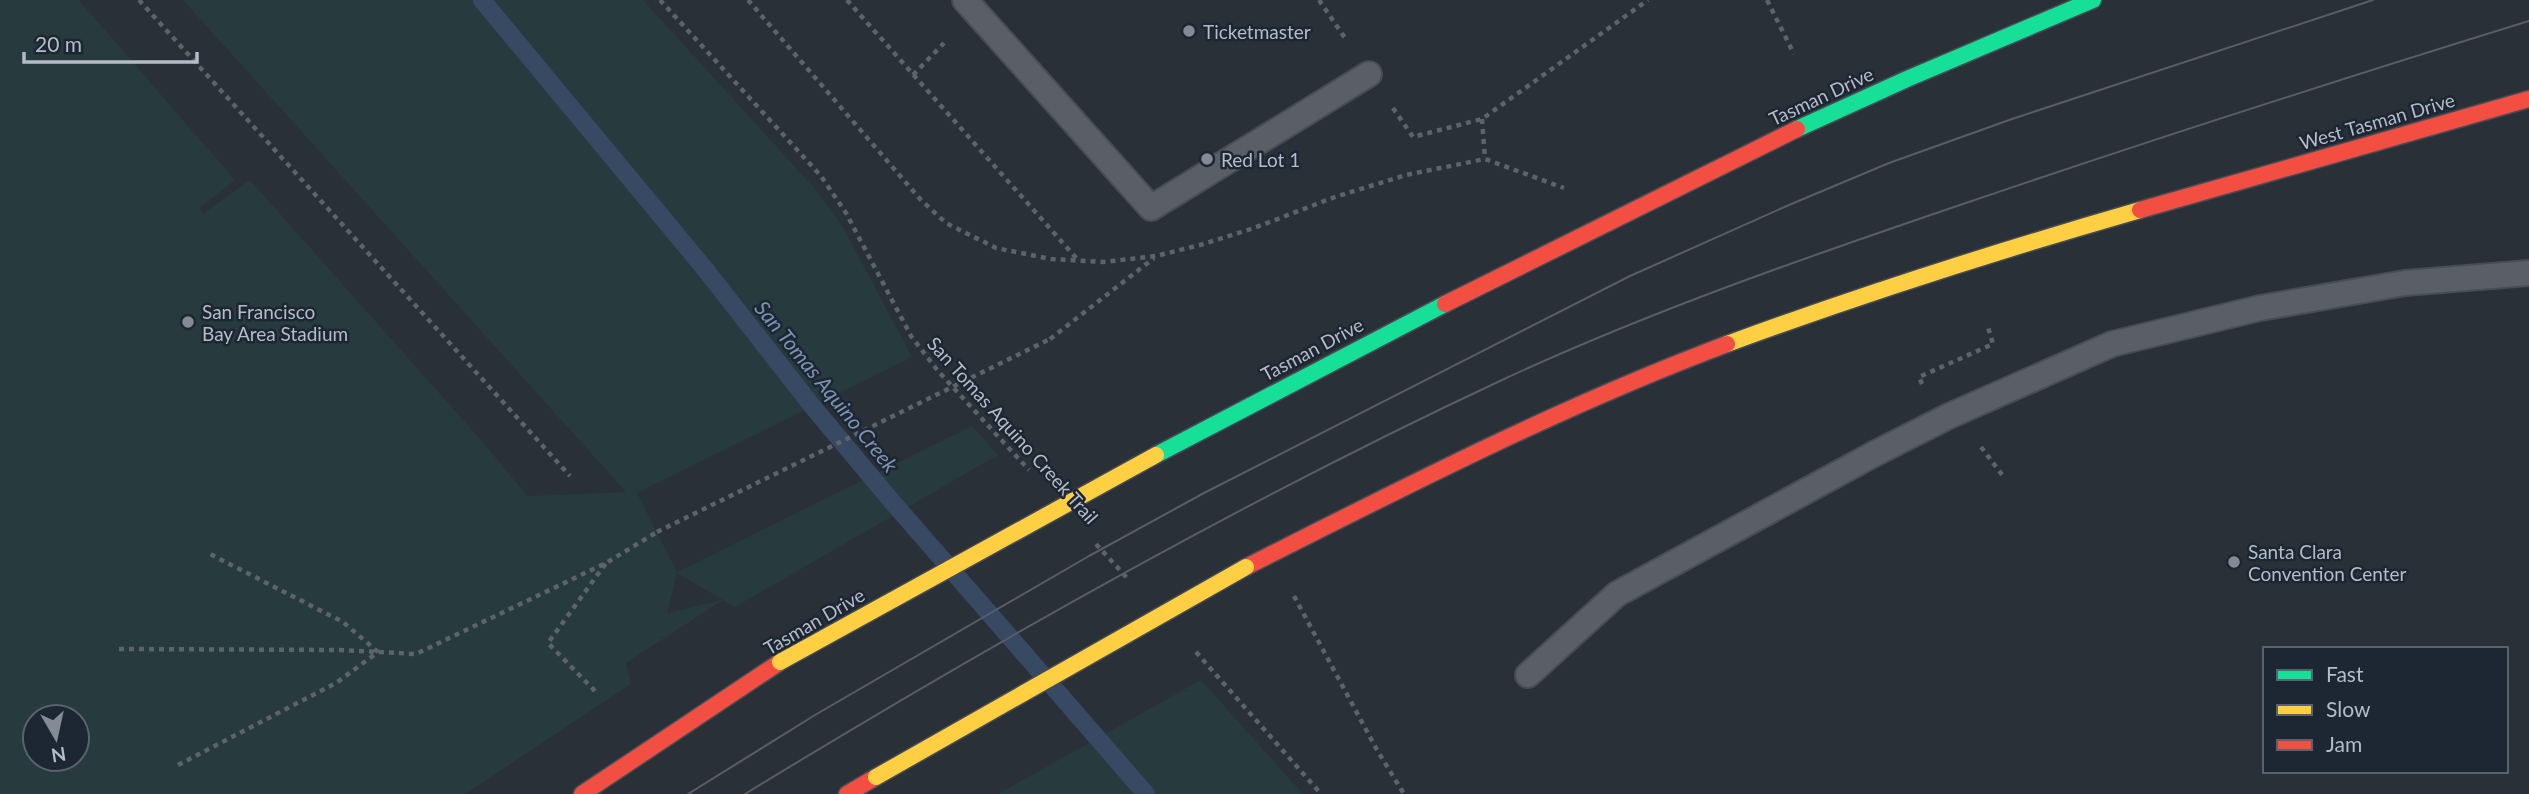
<svg xmlns="http://www.w3.org/2000/svg" width="2529" height="794" font-family="Lato,sans-serif">
	<style>
		.green { fill: #273a3e; fill-rule: evenodd }
		.lines { fill: none; stroke-linecap: round; stroke-linejoin: round }
		.stream { stroke: #384963; stroke-width: 18 }
		.lane-casing { stroke: #484c53; stroke-width: 28 }
		.fast-casing { stroke: #484c55; stroke-width: 19 }
		.slow-casing { stroke: #484c55; stroke-width: 19 }
		.jam-casing { stroke: #484c55; stroke-width: 19 }
		.path { stroke: #5d636a; stroke-width: 4.5; stroke-dasharray: 5 5; stroke-linecap: butt }
		.lane { stroke: #5a5e66; stroke-width: 24 }
		.fast { stroke: #16e098; stroke-width: 16 }
		.slow { stroke: #ffcf43; stroke-width: 16 }
		.jam { stroke: #f24e42; stroke-width: 16 }
		.tram { stroke: #595d64; stroke-width: 2 }
		.slow-bridge-casing { stroke: #484c55; stroke-width: 19; stroke-linecap: butt }
		.path-bridge { stroke: #5d636a; stroke-width: 4.5; stroke-dasharray: 5 5; stroke-linecap: butt }
		.slow-bridge { stroke: #ffcf43; stroke-width: 16 }
		.poi-dot { fill: #848b96; stroke: #1d2633; stroke-width: 2.5 }
		.labels { text-anchor: middle; dominant-baseline: central; stroke-width: 5; stroke-linejoin: round; paint-order: stroke }
		.poi-label { font-size: 19px; fill: #b4bcc9; stroke: #1d2633; text-anchor: start }
		.street-label { font-size: 19px; fill: #b4bcc9; stroke: #1d2633 }
		.water-label { font-size: 21px; font-style: italic; fill: #7c92b1; stroke: #1d2633 }
	</style>
	<rect width="100%" height="100%" fill="#2a3038"/>
	<!-- green -->
	<g class="green">
		<path d="M0,0H79L235,180L199,208L203,214L250,180L472,430L528,496L626,492L183,0H643L817,191L843,227L912,357L637,493L677,572L972,426L998,455L735,607L723,600L626,663L631,684L465,794H0ZM677,573L723,600L667,613ZM77,717V759H35V717Z"/>
		<path d="M1201,680L1303,794H998Z"/>
	</g>
	<g class="lines">
		<!-- stream -->
		<path class="stream" d="M482,0L705,269L813,407L889,498L1146,794"/>
		<defs>
			<g id="lane">
				<path d="M965,0L1151,208L1369,74"/>
				<path d="M1528,675L1617,594L1874,454L1949,416L2112,344L2260,308L2405,283L2529,273"/>
			</g>
			<g id="fast">
				<path d="M1797,129L1907,79L2093,0"/>
				<path d="M1156,455L1445,304"/>
			</g>
			<path id="slow" d="M1727,344C1863,294 2001,250 2140,210"/>
			<g id="jam">
				<path d="M2140,210L2529,99"/>
				<path d="M1445,304L1797,129"/>
				<path d="M1246,567C1404,487 1562,406 1727,344"/>
				<path d="M582,794L780,662"/>
				<path d="M847,794L876,777"/>
			</g>
		</defs>
		<!-- lane casing -->
		<use href="#lane" class="lane-casing"/>
		<!-- fast casing -->
		<use href="#fast" class="fast-casing"/>
		<!-- slow casing -->
		<use href="#slow" class="slow-casing"/>
		<!-- jam casing -->
		<use href="#jam" class="jam-casing"/>
		<!-- path -->
		<g class="path">
			<path d="M139,0L570,476"/>
			<path d="M660,0L821,176L846,213L911,336L938,371L1029,470"/>
			<path d="M748,0L921,200L946,223L996,248L1051,259L1104,262L1156,256L1200,245L1254,228L1335,197L1406,175L1485,159L1564,188"/>
			<path d="M847,0L1078,260"/>
			<path d="M1319,0L1345,38"/>
			<path d="M1767,0L1794,54"/>
			<path d="M913,75L944,43"/>
			<path d="M1393,108L1413,137L1482,119L1648,0"/>
			<path d="M1482,119L1485,159"/>
			<path d="M1050,339L1154,258"/>
			<path d="M1922,384L1919,377L1993,344L1988,327"/>
			<path d="M1981,447L2003,476"/>
			<path d="M1096,544L1128,579"/>
			<path d="M1294,596L1377,750L1404,794"/>
			<path d="M119,649L339,650L416,654L606,563L657,532"/>
			<path d="M1196,652L1321,794"/>
			<path d="M595,691L548,643L606,563"/>
			<path d="M178,765L336,683L378,652L343,622L208,553"/>
		</g>
		<!-- lane -->
		<use href="#lane" class="lane"/>
		<!-- fast -->
		<use href="#fast" class="fast"/>
		<!-- slow -->
		<use href="#slow" class="slow"/>
		<!-- jam -->
		<use href="#jam" class="jam"/>
		<!-- tram -->
		<g class="tram">
			<path d="M688,794L815,715L1089,556L1204,493L1630,276L1789,205L1889,163L2012,119L2373,0"/>
			<path d="M745,794C990,644 1241,502 1502,380C1648,312 1807,257 1960,205C2148,141 2338,80 2529,21"/>
		</g>
		<defs>
			<g id="slow-bridge">
				<path d="M780,662L1156,455"/>
				<path d="M876,777L1246,567"/>
			</g>
		</defs>
		<!-- slow-bridge casing -->
		<use href="#slow-bridge" class="slow-bridge-casing"/>
		<!-- path-bridge -->
		<path class="path-bridge" d="M657,532L1050,339"/>
		<!-- slow-bridge -->
		<use href="#slow-bridge" class="slow-bridge"/>
	</g>
	<!-- markers -->
	<g class="poi-dot">
		<circle cx="1189" cy="31" r="7"/>
		<circle cx="1207" cy="159" r="7"/>
		<circle cx="188" cy="322" r="7"/>
		<circle cx="2234" cy="562" r="7"/>
	</g>
	<g class="labels">
		<!-- poi labels -->
		<g class="poi-label">
			<text x="1203" y="31">Ticketmaster</text>
			<text x="1221" y="159">Red Lot 1</text>
			<text x="202" y="311">San Francisco<tspan x="202" dy="22">Bay Area Stadium</tspan></text>
			<text x="2248" y="551">Santa Clara<tspan x="2248" dy="22">Convention Center</tspan></text>
		</g>
		<!-- street labels -->
		<g class="street-label">
			<text transform="translate(1821 96) rotate(-25)">Tasman Drive</text>
			<text transform="translate(2377 121) rotate(-16)">West Tasman Drive</text>
			<text transform="translate(1312 349) rotate(-28)">Tasman Drive</text>
			<text transform="translate(1013 430) rotate(48)">San Tomas Aquino Creek Trail</text>
			<text transform="translate(814 621) rotate(-30)">Tasman Drive</text>
		</g>
		<!-- water labels -->
		<g class="water-label">
			<text transform="translate(827 386) rotate(51)">San Tomas Aquino Creek</text>
		</g>
	</g>
	<!-- legend -->
	<rect x="2263" y="647" width="245" height="126" fill="#1d2633" stroke="#59626f" stroke-width="2"/>
	<rect x="2277" y="670" width="35" height="10" fill="#16e098" stroke="#59626f" stroke-width="2"/>
	<text x="2326" y="682" font-size="21" fill="#b4bcc9">Fast</text>
	<rect x="2277" y="705" width="35" height="10" fill="#ffcf43" stroke="#59626f" stroke-width="2"/>
	<text x="2326" y="717" font-size="21" fill="#b4bcc9">Slow</text>
	<rect x="2277" y="740" width="35" height="10" fill="#f24e42" stroke="#59626f" stroke-width="2"/>
	<text x="2326" y="752" font-size="21" fill="#b4bcc9">Jam</text>
	<!-- north arrow -->
	<g transform="translate(56 738) rotate(171)"><circle r="33" fill="#1d2633" stroke="#59626f" stroke-width="2"/>
	<path d="M0-5L12 26L0 18L-12 26Z" fill="#848b96"/>
	<text y="-10" font-size="19" font-weight="bold" text-anchor="middle" fill="#b4bcc9">N</text>
	</g>
	<!-- scale -->
	<path d="M24 52v10h173v-10" fill="none" stroke="#b4bcc9" stroke-width="3.5"/>
	<text x="35" y="52" font-size="21" fill="#b4bcc9" stroke="#1d2633" stroke-width="5" paint-order="stroke">20 m</text>
</svg>
